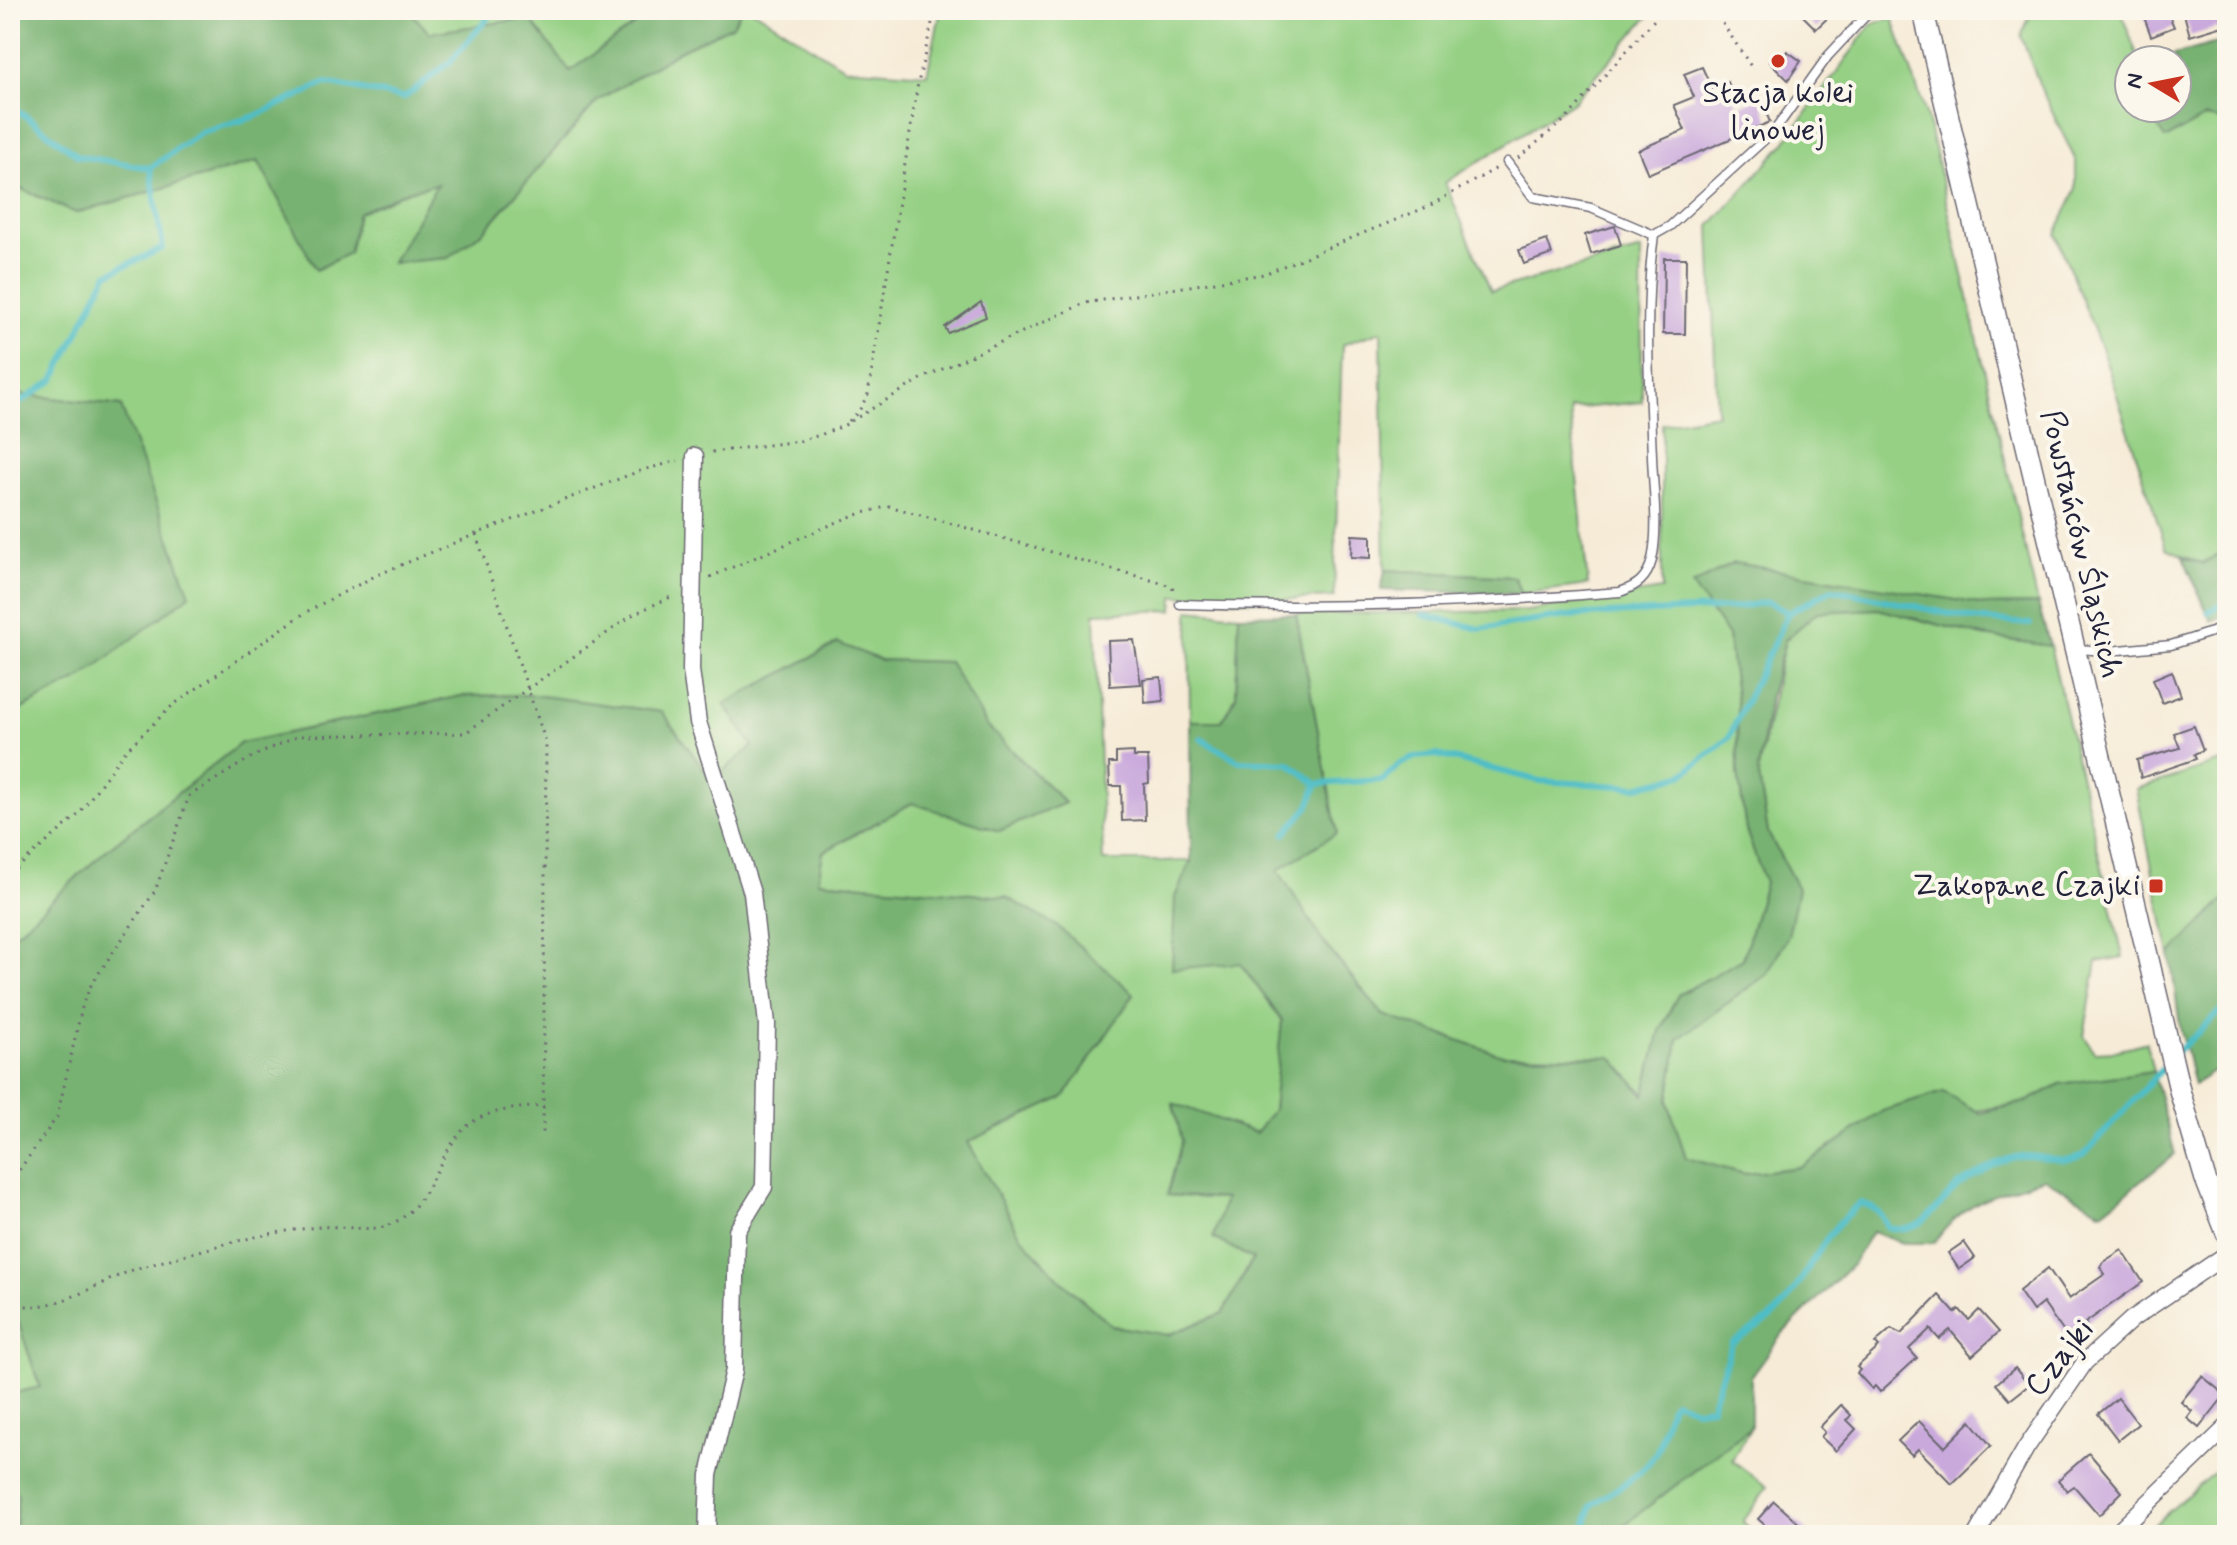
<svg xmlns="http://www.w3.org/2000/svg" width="2237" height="1545" font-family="Mynerve,sans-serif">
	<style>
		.green { fill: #95d084; stroke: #5c7960; stroke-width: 2 }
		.forest { fill: #78b272; stroke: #4d6a56; stroke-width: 2 }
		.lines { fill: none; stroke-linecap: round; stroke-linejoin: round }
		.stream { stroke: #4fbdc6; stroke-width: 6 }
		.building { fill: #c9a8dc }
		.service-casing { stroke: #6c6872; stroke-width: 11 }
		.minor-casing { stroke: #6c6872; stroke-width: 19 }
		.tertiary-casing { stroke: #6c6872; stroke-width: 23 }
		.path { stroke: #6c6872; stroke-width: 3; stroke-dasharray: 2 6; stroke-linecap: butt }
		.service { stroke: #fff; stroke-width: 8 }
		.minor { stroke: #fff; stroke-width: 16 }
		.tertiary { stroke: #fff; stroke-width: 20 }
		.poi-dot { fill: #c8321e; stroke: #fbf7ec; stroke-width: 3 }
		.labels { text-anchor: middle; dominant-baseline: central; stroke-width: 8; stroke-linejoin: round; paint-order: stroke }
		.poi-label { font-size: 32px; fill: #22223b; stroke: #fbf7ec }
		.street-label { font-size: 32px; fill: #22223b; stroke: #fbf7ec }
	</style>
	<rect width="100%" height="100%" fill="#fbf7ec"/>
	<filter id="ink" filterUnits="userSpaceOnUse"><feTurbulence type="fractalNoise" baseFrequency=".0125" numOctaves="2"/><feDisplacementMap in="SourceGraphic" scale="16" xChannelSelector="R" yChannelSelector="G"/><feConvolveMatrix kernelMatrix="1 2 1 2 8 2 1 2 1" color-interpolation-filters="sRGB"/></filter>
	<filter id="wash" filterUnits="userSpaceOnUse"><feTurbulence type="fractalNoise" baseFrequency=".006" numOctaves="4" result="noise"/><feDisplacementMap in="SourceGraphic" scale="32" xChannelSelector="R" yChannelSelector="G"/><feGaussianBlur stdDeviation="1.8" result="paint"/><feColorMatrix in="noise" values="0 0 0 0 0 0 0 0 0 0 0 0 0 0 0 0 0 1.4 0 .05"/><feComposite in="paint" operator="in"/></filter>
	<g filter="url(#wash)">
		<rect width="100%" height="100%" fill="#f6ebd7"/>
		<!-- green -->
		<g class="green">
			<path d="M409,10H655L570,71L529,18L429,33Z"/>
			<path d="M741,10H753L845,68L927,74L941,10H1654L1573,102L1445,183L1491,291L1641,250L1642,402L1570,409L1588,585L1521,594L1514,577L1385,570L1381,331L1342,345L1334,597L1254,601L1174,596L1173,610L1095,613L1103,861H1191L1175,897L1240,963L1282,1021L1273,1110L1256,1133L1173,1104L1182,1140L1168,1195L1226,1199L1253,1258L1223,1313L1167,1335L1112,1326L1060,1280L1020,1236L968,1142L1064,1097L1134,994L1006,897L818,881L823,852L912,803L999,831L1065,803L987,726L949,662L880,660L837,643L725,704L753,746L712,781L535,695L461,696L241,743L103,853L10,939V715L81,678L121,406L10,393V184L76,213L258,161L349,253L358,213L408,191L438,183L392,262L448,258L485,230L597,101L679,51L733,25Z"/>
			<path d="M2120,10L2139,60H2129V108H2147L2166,138L2206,117L2227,121V547L2203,564L2166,548L2105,358L2056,234L2076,190V161L2042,91L2021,36L2032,11Z"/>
			<path d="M1892,17L1926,113L2038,604L1986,605L1734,563L1728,636L1737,703L1738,773L1746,830L1765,883L1743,959L1678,995L1660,1031L1645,1095L1611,1057L1502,1055L1383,1015L1326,946L1277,870L1337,833L1296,614L1527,611L1662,590V424L1717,414L1710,226L1783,145L1871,25Z"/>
			<path d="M1878,609L1983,636L2050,646L2123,957L2097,962L2084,1035L2094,1052L2116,1051L2146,1042L2153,1071L2060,1084L2026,1102L1976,1111L1943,1092L1883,1111L1801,1167L1745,1174L1686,1158L1668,1102L1678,1039L1767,974L1798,889L1768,833L1758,770L1785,640L1817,612Z"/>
			<path d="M1189,610L1239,615L1236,696L1222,721H1190Z"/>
			<path d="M2227,760V897L2170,955L2136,789Z"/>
			<path d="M10,1297L40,1388L10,1394Z"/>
			<path d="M1751,1427L1732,1460L1767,1487L1743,1522L1758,1535H1611Z"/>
			<path d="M2227,1461V1535H2142Z"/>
			<path d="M10,1482L18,1496L14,1535H10Z"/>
		</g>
		<!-- forest -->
		<g class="forest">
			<path d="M10,10H409L429,33L529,18L570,71L655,10H741L733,25L679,51L597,101L485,230L448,258L392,263L437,184L408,191L358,213L349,253L316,270L258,161L76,213L10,184Z"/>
			<path d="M2227,40V121L2206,117L2165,139L2147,108H2177V60H2157Z"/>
			<path d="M10,393L121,406L190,595L81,678L10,715Z"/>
			<path d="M2227,547V615L2211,621L2183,557L2204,564Z"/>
			<path d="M1734,563L1986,605L2038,604L2050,646L1983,636L1878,609L1817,612L1785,640L1770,696L1758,770L1768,833L1798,889L1788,936L1767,974L1678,1039L1668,1102L1686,1158L1745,1174L1801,1167L1883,1111L1943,1092L1980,1113L2026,1102L2060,1084L2153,1071L2175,1154L2102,1212L2044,1178C1995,1195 1966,1198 1934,1243H1903L1872,1232L1852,1265L1782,1334L1751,1377V1427L1611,1535H14L18,1496L10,1482V1394L40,1387L10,1297V939L103,853L241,743L461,696L535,695L662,712L712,780L753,746L724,704L838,643L880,660L949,662L987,726L1065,803L999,831L912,803L823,852L818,881L1006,897L1057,926L1134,994L1064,1097L968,1142L1020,1235L1060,1280L1112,1326L1168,1335L1223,1313L1253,1259L1213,1238L1225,1199L1167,1195L1182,1141L1173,1103L1256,1133L1273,1110L1282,1020L1240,963L1172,969L1175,897L1191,861L1190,721H1222L1236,696L1239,615L1296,614L1337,833L1278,870L1326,946L1383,1015L1502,1055L1612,1057L1644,1095L1660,1031L1678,995L1743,959L1765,883L1746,830L1738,773L1737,703L1728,636L1692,585Z"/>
			<path d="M1385,570L1514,577L1521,594L1381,590Z"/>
			<path d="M2227,897V1062L2194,1085L2180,1026L2170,955Z"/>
		</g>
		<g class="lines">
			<!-- stream -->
			<g class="stream">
				<path d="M10,104L78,156L150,168"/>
				<path d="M10,409L54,380L107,274L163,248L150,168L201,132L253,117L326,83L404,98L450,62L495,10"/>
				<path d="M2208,612L2227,602"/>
				<path d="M1423,615L1480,629L1567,616L1733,608L1768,602L1788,613"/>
				<path d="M1201,739L1239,761L1289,763L1317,784L1383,780L1400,764L1416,757L1437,755L1540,781L1637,787L1682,775L1728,739L1788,613L1832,589L1974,619L2030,624"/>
				<path d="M1285,834L1309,806L1317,784"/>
				<path d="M2176,1053L2227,1006"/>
				<path d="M1583,1535L1591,1506C1612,1490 1648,1474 1658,1448C1665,1431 1663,1415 1675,1401L1696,1409L1711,1407L1732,1343C1750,1331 1772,1320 1786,1302C1813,1267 1822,1232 1861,1203C1875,1207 1882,1214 1888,1227C1927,1240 1940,1194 1967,1180C1983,1171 2006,1156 2024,1156C2049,1156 2059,1165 2084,1155L2169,1061"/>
			</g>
		</g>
		<g id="blocks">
			<!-- building -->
			<g class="building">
				<path d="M1797,10H1836L1816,29Z"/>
				<path d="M2161,10H2167L2174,27L2151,36L2144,17Z"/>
				<path d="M2197,10H2219L2223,26L2190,36L2184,14Z"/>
				<path d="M1779,51L1785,55L1787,51L1801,61L1788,80L1770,62Z"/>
				<path d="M1702,67L1712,89L1728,82L1738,107L1760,98L1770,122L1648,174L1638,150L1685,130L1674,105L1694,97L1684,74Z"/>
				<path d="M1615,226L1621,245L1591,254L1585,235Z"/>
				<path d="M1547,240L1552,254L1524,264L1519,250Z"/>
				<path d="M1664,258H1686L1685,334H1663Z"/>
				<path d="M981,302L986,317L948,333L945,327Z"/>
				<path d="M1352,535L1371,536V558L1351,557Z"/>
				<path d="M1134,640L1141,684L1110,686L1108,641Z"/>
				<path d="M2172,671L2181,696L2162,703L2153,679Z"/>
				<path d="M1161,677L1163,701L1145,703L1143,679Z"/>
				<path d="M2194,726L2203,750L2194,754L2196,759L2141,778L2137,760L2180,748L2174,733Z"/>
				<path d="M1134,752V757H1148L1149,783L1144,784L1145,820L1122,821L1121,786H1110L1109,763H1116V753Z"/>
				<path d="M1964,1242L1975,1258L1959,1269L1948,1253Z"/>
				<path d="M2122,1250L2143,1282L2085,1323L2089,1330L2071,1342L2043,1303L2033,1311L2019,1291L2048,1268L2069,1299L2105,1274L2100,1267L2103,1262Z"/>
				<path d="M1939,1295L1955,1313L1959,1309L1969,1320L1979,1310L1999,1332L1972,1356L1950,1330L1939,1339L1930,1329L1909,1349L1917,1358L1880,1392L1875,1386L1872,1389L1857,1373L1860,1370L1857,1367L1879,1347L1875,1343L1891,1329L1901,1334Z"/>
				<path d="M2015,1368L2029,1385L2010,1400L1996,1384Z"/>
				<path d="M2202,1376L2225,1395L2199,1428L2187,1418L2192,1411L2181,1402Z"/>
				<path d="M2118,1398L2138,1424L2118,1440L2098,1414Z"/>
				<path d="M1841,1405L1851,1415L1847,1420L1856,1429L1836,1451L1821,1437L1825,1432L1820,1427Z"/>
				<path d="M1919,1421L1945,1447L1971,1421L1991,1446L1952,1484L1918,1449L1912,1455L1898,1441Z"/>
				<path d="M2089,1453L2122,1492L2099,1515L2074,1486L2067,1491L2058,1480Z"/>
				<path d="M1774,1501L1812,1535H1776L1758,1519Z"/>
			</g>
		</g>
	</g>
	<g filter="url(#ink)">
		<use href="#blocks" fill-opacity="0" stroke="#6c6872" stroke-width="2"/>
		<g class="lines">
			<defs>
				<g id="service">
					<path d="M1507,162L1533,197L1591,208L1654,235"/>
					<path d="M1180,604C1328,609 1473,604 1620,592C1637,586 1647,579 1652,560C1659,527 1653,489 1652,456C1649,384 1644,307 1654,235L1670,226L1775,130L1828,56L1871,10"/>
					<path d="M2076,649L2109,651L2171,645L2227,627"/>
				</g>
				<g id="minor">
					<path d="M695,456L691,670L698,722L752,893L767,1024L764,1187L737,1231L734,1370L709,1475L707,1535"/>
					<path d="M1976,1535L2026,1448L2085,1362L2132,1319L2227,1254"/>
					<path d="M2115,1535L2227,1427"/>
				</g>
				<path id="tertiary" d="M1923,10L2180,1092L2205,1178L2227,1234"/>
			</defs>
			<!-- service casing -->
			<use href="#service" class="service-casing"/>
			<!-- minor casing -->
			<use href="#minor" class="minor-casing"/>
			<!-- tertiary casing -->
			<use href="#tertiary" class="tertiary-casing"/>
			<!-- path -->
			<g class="path">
				<path d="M1714,10L1752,68"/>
				<path d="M1518,158L1567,118L1663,10"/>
				<path d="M849,421L859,411L868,394L918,83L935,10"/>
				<path d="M712,452L800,441L820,435L843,426L923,378L1085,303L1264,274L1427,207L1497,168"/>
				<path d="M476,534L546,743L543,1134"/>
				<path d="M710,577L849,517L889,506L1172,586L1174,591"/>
				<path d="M10,874L78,815L124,752L173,705L306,612L377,575L476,534L642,470L678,461"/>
				<path d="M10,1183L57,1117L83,1003L92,983L155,891L189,796L252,757L298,736L465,733L634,614L675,595"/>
				<path d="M10,1303C55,1317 100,1279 142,1267C200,1251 259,1232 320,1227C340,1225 367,1232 386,1226C430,1211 434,1159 464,1129C483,1109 519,1108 544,1106"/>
			</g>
			<!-- service -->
			<use href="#service" class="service"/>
			<!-- minor -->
			<use href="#minor" class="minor"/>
			<!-- tertiary -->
			<use href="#tertiary" class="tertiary"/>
		</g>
	</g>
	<!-- markers -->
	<g class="poi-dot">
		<circle cx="1778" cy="61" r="8"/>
		<rect x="2148" y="878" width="16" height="16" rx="4"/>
	</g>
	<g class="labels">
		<!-- poi labels -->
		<g class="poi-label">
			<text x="1778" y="93">Stacja kolei<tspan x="1778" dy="37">linowej</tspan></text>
			<text x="2140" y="886" text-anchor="end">Zakopane Czajki</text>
		</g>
		<!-- street labels -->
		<g class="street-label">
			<text transform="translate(2081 544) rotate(77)">Powstańców Śląskich</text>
			<text transform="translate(2060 1358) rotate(-51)">Czajki</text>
		</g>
	</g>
	<!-- margin -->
	<rect width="2237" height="1545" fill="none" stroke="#fbf7ec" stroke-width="40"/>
	<!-- north arrow -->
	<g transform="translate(2153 84) rotate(280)"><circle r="38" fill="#fbf7ec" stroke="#a4a2a5" stroke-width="2"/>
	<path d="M0-6L14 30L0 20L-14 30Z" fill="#c8321e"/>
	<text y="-12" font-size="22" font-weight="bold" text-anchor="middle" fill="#22223b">N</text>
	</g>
</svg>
